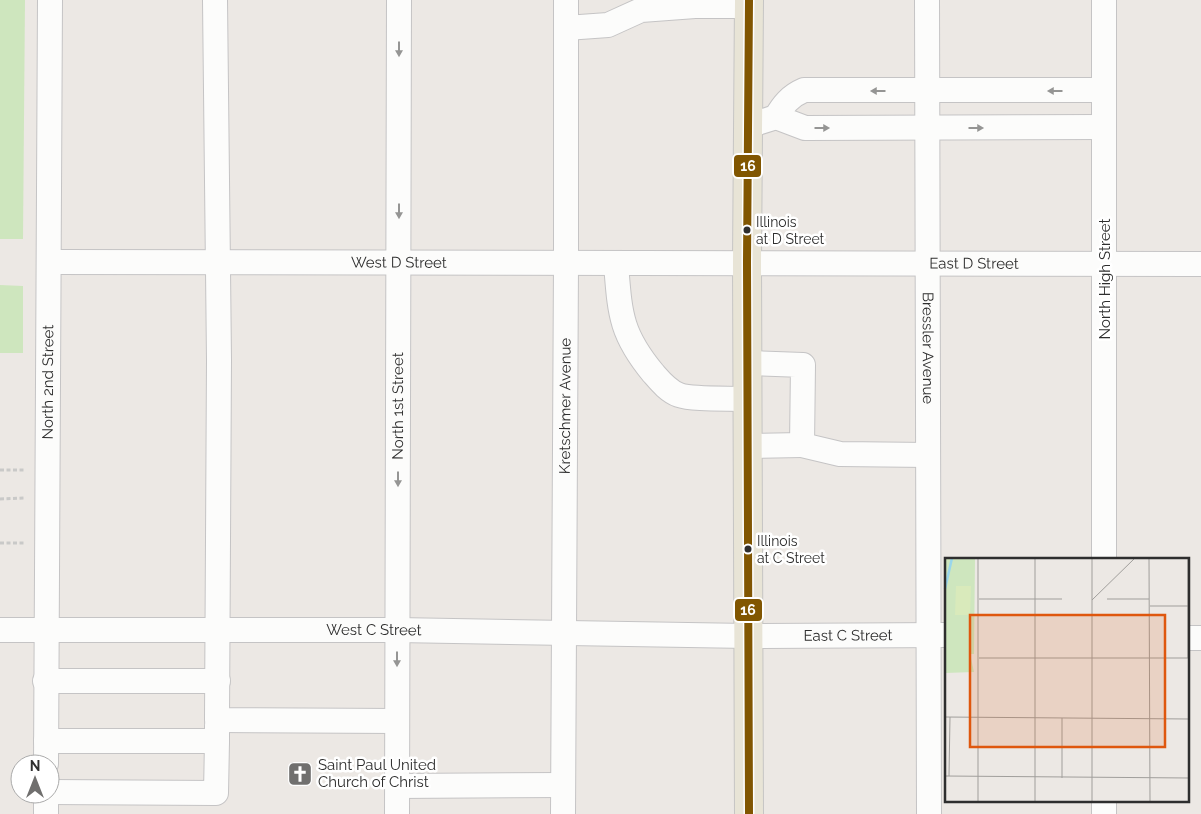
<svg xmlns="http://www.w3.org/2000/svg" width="1201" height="814" font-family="Raleway,sans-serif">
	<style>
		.green { fill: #cee6be }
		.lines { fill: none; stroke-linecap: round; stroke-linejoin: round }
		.minor-casing { stroke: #c5c4c5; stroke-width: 26 }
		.major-casing { stroke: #c6c5c4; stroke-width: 30 }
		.path { stroke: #c9c9c8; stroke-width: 3; stroke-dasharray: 4 2.5; stroke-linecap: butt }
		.minor { stroke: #fcfcfb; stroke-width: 24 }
		.major { stroke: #e8e4d6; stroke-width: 28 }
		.bus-1-casing { stroke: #fff; stroke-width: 11 }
		.bus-1 { stroke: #815601; stroke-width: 8 }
		.oneway { fill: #959594 }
		.bus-dot { fill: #2e2e2e; stroke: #fff; stroke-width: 2 }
		.labels { text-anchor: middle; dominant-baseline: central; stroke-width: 5; stroke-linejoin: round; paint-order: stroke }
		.bus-label { font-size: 14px; fill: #2e2e2e; stroke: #fff; text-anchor: start }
		.street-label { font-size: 15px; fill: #2e2e2e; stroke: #fff }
		.poi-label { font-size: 15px; fill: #2e2e2e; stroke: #fff; text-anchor: start }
		.inset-river { fill: none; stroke: #99d6ec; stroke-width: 2.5 }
		.inset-road { fill: none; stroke: #a09e9b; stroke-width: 1 }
		.view { fill: #df570e; fill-opacity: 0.15; stroke: #df570e; stroke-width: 2.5 }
		.inset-edge { fill: none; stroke: #2e2e2e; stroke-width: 2.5 }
		.line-badge { stroke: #fff; stroke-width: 2 }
		.badge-label { font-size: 14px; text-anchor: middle; font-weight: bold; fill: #fff }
	</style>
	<rect width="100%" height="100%" fill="#ece8e4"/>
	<g class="green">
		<polygon points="0,0 25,0 23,239 0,239"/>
		<polygon points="0,247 0,285 23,286 23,353 0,353"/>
	</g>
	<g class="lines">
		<defs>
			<g id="minor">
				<polyline points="215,0 219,360 217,720 397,721"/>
				<path id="s1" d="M927,0L929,814"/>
				<polyline points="1104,0 1104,559"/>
				<polyline points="566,28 608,25 641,10 695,6 749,6"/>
				<polyline points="776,117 805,128 1104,127"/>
				<path d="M748,126L776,117C783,105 790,96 804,90H1104"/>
				<path id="s2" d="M50,262L1201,264"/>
				<path d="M616,264C620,313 620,333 653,373C660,381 668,391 679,395C693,400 731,398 747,399"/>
				<polyline points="748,363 803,365 802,445 748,446"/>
				<polyline points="802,445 840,454 928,455"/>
				<path id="s3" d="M0,630H397L748,636L946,635"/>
				<polyline points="1187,638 1201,638"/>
				<polyline points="45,681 218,681"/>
				<polyline points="46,741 217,741 217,726"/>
				<path id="s4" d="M46,764L50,0"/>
				<polyline points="397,786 563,785"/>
				<polyline points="50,792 216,793 217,741"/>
				<polyline points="46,794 46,814"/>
				<polyline points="1104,800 1104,814"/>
				<path id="s5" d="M397,814L399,0"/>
				<path id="s6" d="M563,814L566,264V0"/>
			</g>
			<polyline id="major" points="749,814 747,262 749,0"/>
		</defs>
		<use href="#minor" class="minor-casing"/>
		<use href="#major" class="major-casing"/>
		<g class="path">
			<polyline points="0,470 26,470"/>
			<polyline points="0,499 26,498"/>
			<polyline points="0,543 25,543"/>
		</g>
		<use href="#minor" class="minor"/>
		<use href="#major" class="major"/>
		<defs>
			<polyline id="bus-1" points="749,0 747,262 749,814"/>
		</defs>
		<use href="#bus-1" class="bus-1-casing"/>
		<use href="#bus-1" class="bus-1"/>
	</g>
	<defs><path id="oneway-solid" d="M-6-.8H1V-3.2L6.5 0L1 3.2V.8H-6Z" transform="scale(1.25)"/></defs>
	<g class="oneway">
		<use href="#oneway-solid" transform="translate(399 49) rotate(90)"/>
		<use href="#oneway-solid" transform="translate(878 91) rotate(-180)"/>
		<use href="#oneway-solid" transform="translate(1055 91) rotate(180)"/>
		<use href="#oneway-solid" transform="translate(822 128)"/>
		<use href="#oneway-solid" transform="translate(976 128)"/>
		<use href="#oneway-solid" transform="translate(399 211) rotate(90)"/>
		<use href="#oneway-solid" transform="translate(398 479) rotate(90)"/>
		<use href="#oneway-solid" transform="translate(397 659) rotate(90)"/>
	</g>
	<defs>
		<symbol id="church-square" viewBox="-11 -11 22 22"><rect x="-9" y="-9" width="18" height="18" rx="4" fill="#706f6e" stroke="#fff"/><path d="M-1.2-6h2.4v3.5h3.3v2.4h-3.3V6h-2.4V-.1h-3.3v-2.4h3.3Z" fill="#fff"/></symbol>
	</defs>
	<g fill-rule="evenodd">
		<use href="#church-square" x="286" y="760" width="28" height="28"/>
	</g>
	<g class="bus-dot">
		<circle cx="747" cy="230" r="4.5"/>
		<circle cx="748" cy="549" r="4.5"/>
	</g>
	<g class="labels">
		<g class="bus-label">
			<text x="756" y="222">Illinois<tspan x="756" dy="17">at D Street</tspan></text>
			<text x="757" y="541">Illinois<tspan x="757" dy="17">at C Street</tspan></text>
		</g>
		<g class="street-label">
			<text stroke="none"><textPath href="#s2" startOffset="349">West D Street</textPath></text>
			<text stroke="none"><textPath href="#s2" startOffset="924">East D Street</textPath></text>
			<text transform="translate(1105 279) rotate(-90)">North High Street</text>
			<text stroke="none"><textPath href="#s1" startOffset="348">Bressler Avenue</textPath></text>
			<text stroke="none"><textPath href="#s4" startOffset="382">North 2nd Street</textPath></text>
			<text stroke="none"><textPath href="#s5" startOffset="408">North 1st Street</textPath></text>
			<text stroke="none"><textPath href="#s6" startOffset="408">Kretschmer Avenue</textPath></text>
			<text stroke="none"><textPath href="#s3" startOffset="374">West C Street</textPath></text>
			<text stroke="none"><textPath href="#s3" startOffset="848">East C Street</textPath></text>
		</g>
		<g class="poi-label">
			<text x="318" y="765">Saint Paul United<tspan x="318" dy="17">Church of Christ</tspan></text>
		</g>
	</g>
	<g transform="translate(945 558)">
		<rect width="244" height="244" fill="#ece8e4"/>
		<path d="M0,0H30L29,96H25L29,114L0,115Z" fill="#cee6be"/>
		<path d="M11,28H26L25,57H10Z" fill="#d9eabb"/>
		<path class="inset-river" d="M0,31L7,0"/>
		<path class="inset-road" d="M204,0L205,243M243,0V100M34,41H117M162,41H204M147,42L190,0M205,48H244M34,100H244M0,159L244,161M0,218L244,220M4,218L5,159M117,220V160M33,243V0M90,243V0M147,243V0"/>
		<path class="view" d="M25,57H220V189H25Z"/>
		<rect width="244" height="244" class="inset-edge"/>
	</g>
	<g class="line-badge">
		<rect x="733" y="154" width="29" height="24" rx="5" fill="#815601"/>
		<rect x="734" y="598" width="29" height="24" rx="5" fill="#815601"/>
	</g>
	<g class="badge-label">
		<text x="748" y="171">16</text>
		<text x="748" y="615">16</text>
	</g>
	<g transform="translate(35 779)"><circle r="24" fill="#ffffff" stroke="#ababab"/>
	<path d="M0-4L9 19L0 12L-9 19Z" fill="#706f6e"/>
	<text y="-8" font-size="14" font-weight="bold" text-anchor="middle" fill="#2e2e2e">N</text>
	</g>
</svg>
